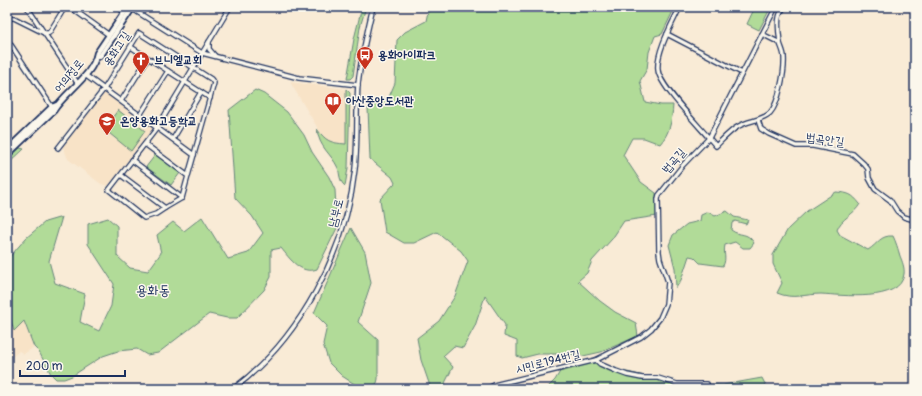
<svg xmlns="http://www.w3.org/2000/svg" width="922" height="396" font-family="Pangolin,'Poor Story',sans-serif">
	<style>
		.built { fill: #f8e3c7 }
		.green { fill: #b1db98; stroke: #66857b }
		.lines { fill: none; stroke-linecap: round; stroke-linejoin: round }
		.minor-casing { stroke: #1b2f5e; stroke-width: 6 }
		.major-casing { stroke: #1b2f5e; stroke-width: 8 }
		.minor { stroke: #fbf7ec; stroke-width: 3.5 }
		.major { stroke: #fbf7ec; stroke-width: 4.5 }
		.labels { text-anchor: middle; dominant-baseline: central; stroke-width: 3; stroke-linejoin: round; paint-order: stroke }
		.street-label { font-size: 12px; fill: #1b2f5e; stroke: #fbf7ec }
		.poi-label { font-size: 12px; font-weight: bold; fill: #1b2f5e; stroke: #fbf7ec; text-anchor: start }
		.quarter-label { font-size: 14px; fill: #1b2f5e; stroke: #fbf7ec }
	</style>
	<rect width="100%" height="100%" fill="#f9ebd6"/>
	<filter id="ink" filterUnits="userSpaceOnUse"><feTurbulence type="fractalNoise" baseFrequency=".025" numOctaves="2"/><feDisplacementMap in="SourceGraphic" scale="8" xChannelSelector="R" yChannelSelector="G"/><feConvolveMatrix kernelMatrix="1 2 1 2 8 2 1 2 1" color-interpolation-filters="sRGB"/></filter>
	<g filter="url(#ink)">
		<g class="built">
			<polygon points="290,82 346,89 346,144 328,142 323,137"/>
			<polygon points="104,91 153,125 153,128 108,186 101,184 68,159 62,145"/>
			<polygon points="7,307 14,331 24,321 34,347 24,354 19,351 7,362"/>
		</g>
		<g class="green">
			<polygon points="362,7 366,7 360,27 353,76 350,79 347,79 354,39"/>
			<path d="M429,7H675L662,34L655,36L649,52L647,69L640,81L645,102L661,105H673C672,120 670,133 660,144L644,138H632L623,155L641,182L656,193L657,216L624,221L612,239L592,261L587,273L578,281L600,301L615,312L636,323L638,336L601,352L583,356L570,354H538L522,358L517,356V341L504,336L505,325L485,296L475,326L463,348L454,346L443,356L453,367L445,383L448,389H431L421,360L417,338L439,321L455,296L468,261L461,251L437,232L414,243H404L385,232L380,199L395,183L392,177L370,159L368,108L389,97L395,83L397,40L405,32L426,21Z"/>
			<polygon points="755,7 771,7 759,30 747,24"/>
			<path d="M346,89L350,93L348,168L345,186C339,181 340,174 338,168C331,153 319,148 317,129C326,141 330,143 346,144Z"/>
			<path d="M255,90L264,94L287,112L304,135L312,152L329,177L335,190L337,228L317,269C301,275 290,259 281,248L271,250V277L264,290L237,318H227L209,314L158,353L147,355L137,349L118,351L103,356L72,376L64,379H56L51,374L39,352L34,347L24,321L14,331L7,307V260L26,238L45,222L62,217L49,261L55,283L85,294L80,322L99,331L111,306L114,284L88,244V224L108,218L117,226V256L130,268L148,271L161,253L157,235L173,222L184,231L202,217L228,259L248,253L263,233L252,216L235,198L229,110Z"/>
			<polygon points="118,110 145,131 131,151 104,129"/>
			<polygon points="20,148 24,149 7,165 7,160"/>
			<polygon points="156,154 180,173 171,185 146,167"/>
			<path d="M836,192C849,193 852,194 860,204C854,215 841,218 837,230L840,235L868,250C878,244 880,235 893,236C896,242 898,249 900,256C902,261 905,268 904,274C901,303 841,295 821,294C804,294 794,300 777,293L782,283L773,264V255L788,229L807,211Z"/>
			<path d="M727,211L734,217L748,220L746,224L735,221L732,223L731,230C740,237 747,231 754,243L750,248H743L735,242L725,245C723,254 727,258 723,266L700,263L694,257L689,256L681,280L676,288L675,268L669,245L673,235L687,224L700,221L701,215L708,212L715,216Z"/>
			<polygon points="351,228 365,252 371,283 358,322 378,340 378,379 377,383 371,389 356,385 342,376 329,363 323,344 327,326 314,313"/>
			<polygon points="594,360 609,368 681,384 723,385 762,378 767,388 546,389 555,380 561,370"/>
		</g>
		<g class="lines">
			<defs>
				<g id="minor">
					<polyline points="27,7 78,84"/>
					<polyline points="70,7 109,35"/>
					<path d="M680,7C672,24 656,52 658,70C659,85 698,125 709,138L776,7"/>
					<polyline points="842,7 857,7"/>
					<polyline points="131,8 202,53 299,78 358,85"/>
					<polyline points="7,18 14,18 44,33 49,33 65,7"/>
					<polyline points="667,34 742,73"/>
					<polyline points="7,39 52,107"/>
					<polyline points="209,42 209,49 215,56"/>
					<path d="M780,43C779,31 775,15 785,7"/>
					<polyline points="131,47 210,98"/>
					<polyline points="85,75 194,155"/>
					<polyline points="121,101 148,58"/>
					<polyline points="140,115 168,71"/>
					<polyline points="758,120 761,129 769,134 796,146 813,146 853,154 864,164 868,169 869,178 875,189 890,200 897,211 904,217 915,220"/>
					<polyline points="173,139 201,92"/>
					<polyline points="145,144 188,176 182,198 165,208"/>
					<polyline points="58,148 104,89 139,33 211,79 214,83 188,176"/>
					<polyline points="132,160 182,198"/>
					<polyline points="121,175 165,208 156,214 144,218 109,190 157,128 230,7"/>
					<polyline points="596,360 600,364 616,371 627,375 642,378 658,378 677,384 707,384"/>
					<path d="M233,389C300,339 346,252 355,169C358,141 356,113 358,84C361,58 367,32 373,7"/>
					<path d="M487,389L494,385L596,360L641,337L651,329L660,318L666,304L668,282L660,259L659,252L658,199L659,195L683,165L709,138L716,146C723,139 731,130 739,126C749,120 761,121 770,113C779,103 785,71 784,57C784,52 781,47 780,43L762,34"/>
				</g>
				<g id="major">
					<polyline points="96,58 101,55 133,7"/>
					<polyline points="7,150 52,107 57,105"/>
					<path d="M7,153L10,152L54,110C65,92 93,76 97,53L128,7"/>
				</g>
			</defs>
			<use href="#minor" class="minor-casing"/>
			<use href="#major" class="major-casing"/>
			<use href="#minor" class="minor"/>
			<use href="#major" class="major"/>
		</g>
	</g>
	<defs>
		<symbol id="bus-pin" viewBox="-11 -11 22 30"><path d="M0 17L-7.5 6A9.5 9.5 0 1 1 7.5 6Z" fill="#c8321e" stroke="#fbf7ec"/><path d="M-5-6H5V4H4V6H2V4H-2V6H-4V4H-5ZM-3.5-4V0h7V-4ZM-3.5 1.2v1.5H-2V1.2ZM2 1.2v1.5H3.5V1.2Z" fill="#fff"/></symbol>
		<symbol id="church-pin" viewBox="-11 -11 22 30"><path d="M0 17L-7.5 6A9.5 9.5 0 1 1 7.5 6Z" fill="#c8321e" stroke="#fbf7ec"/><path d="M-1.2-6h2.4v3.5h3.3v2.4h-3.3V6h-2.4V-.1h-3.3v-2.4h3.3Z" fill="#fff"/></symbol>
		<symbol id="library-pin" viewBox="-11 -11 22 30"><path d="M0 17L-7.5 6A9.5 9.5 0 1 1 7.5 6Z" fill="#c8321e" stroke="#fbf7ec"/><path d="M-6-4Q-3-5.5-.7-3.5V5Q-3 3-6 4ZM6-4Q3-5.5 .7-3.5V5Q3 3 6 4Z" fill="#fff"/></symbol>
		<symbol id="school-pin" viewBox="-11 -11 22 30"><path d="M0 17L-7.5 6A9.5 9.5 0 1 1 7.5 6Z" fill="#c8321e" stroke="#fbf7ec"/><path d="M0-5L7-2L0 1L-7-2ZM-4 1L0 2.5L4 1V4Q0 6-4 4Z" fill="#fff"/></symbol>
	</defs>
	<g fill-rule="evenodd">
		<use href="#bus-pin" x="355" y="45" width="20" height="27"/>
		<use href="#church-pin" x="131" y="50" width="20" height="27"/>
		<use href="#library-pin" x="323" y="91" width="20" height="27"/>
		<use href="#school-pin" x="97" y="111" width="20" height="27"/>
	</g>
	<g class="labels">
		<g class="street-label">
			<text transform="translate(117 49) rotate(-57)">용화고길</text>
			<text transform="translate(69 76) rotate(-50)">어의정로</text>
			<text transform="translate(825 140) rotate(7)">법곡안길</text>
			<text transform="translate(674 161) rotate(-49)">법곡길</text>
			<text transform="translate(336 213) rotate(-75)">남부로</text>
			<text transform="translate(548 362) rotate(-14)">시민로194번길</text>
		</g>
		<g class="poi-label">
			<text x="378" y="55">용화아이파크</text>
			<text x="154" y="60">브니엘교회</text>
			<text x="346" y="101">아산중앙도서관</text>
			<text x="120" y="121">온양용화고등학교</text>
		</g>
		<g class="quarter-label">
			<text x="153" y="290">용화동</text>
		</g>
	</g>
	<rect width="922" height="396" fill="none" stroke="#fbf7ec" stroke-width="24"/>
	<rect x="12" y="12" width="898" height="372" fill="none" stroke="#1b2f5e" stroke-width="1.5" filter="url(#ink)"/>
	<path d="M20 370v6h105v-6" fill="none" stroke="#1b2f5e" stroke-width="2"/>
	<text x="26" y="370" font-size="12" fill="#1b2f5e" stroke="#fbf7ec" stroke-width="3" paint-order="stroke">200 m</text>
</svg>
